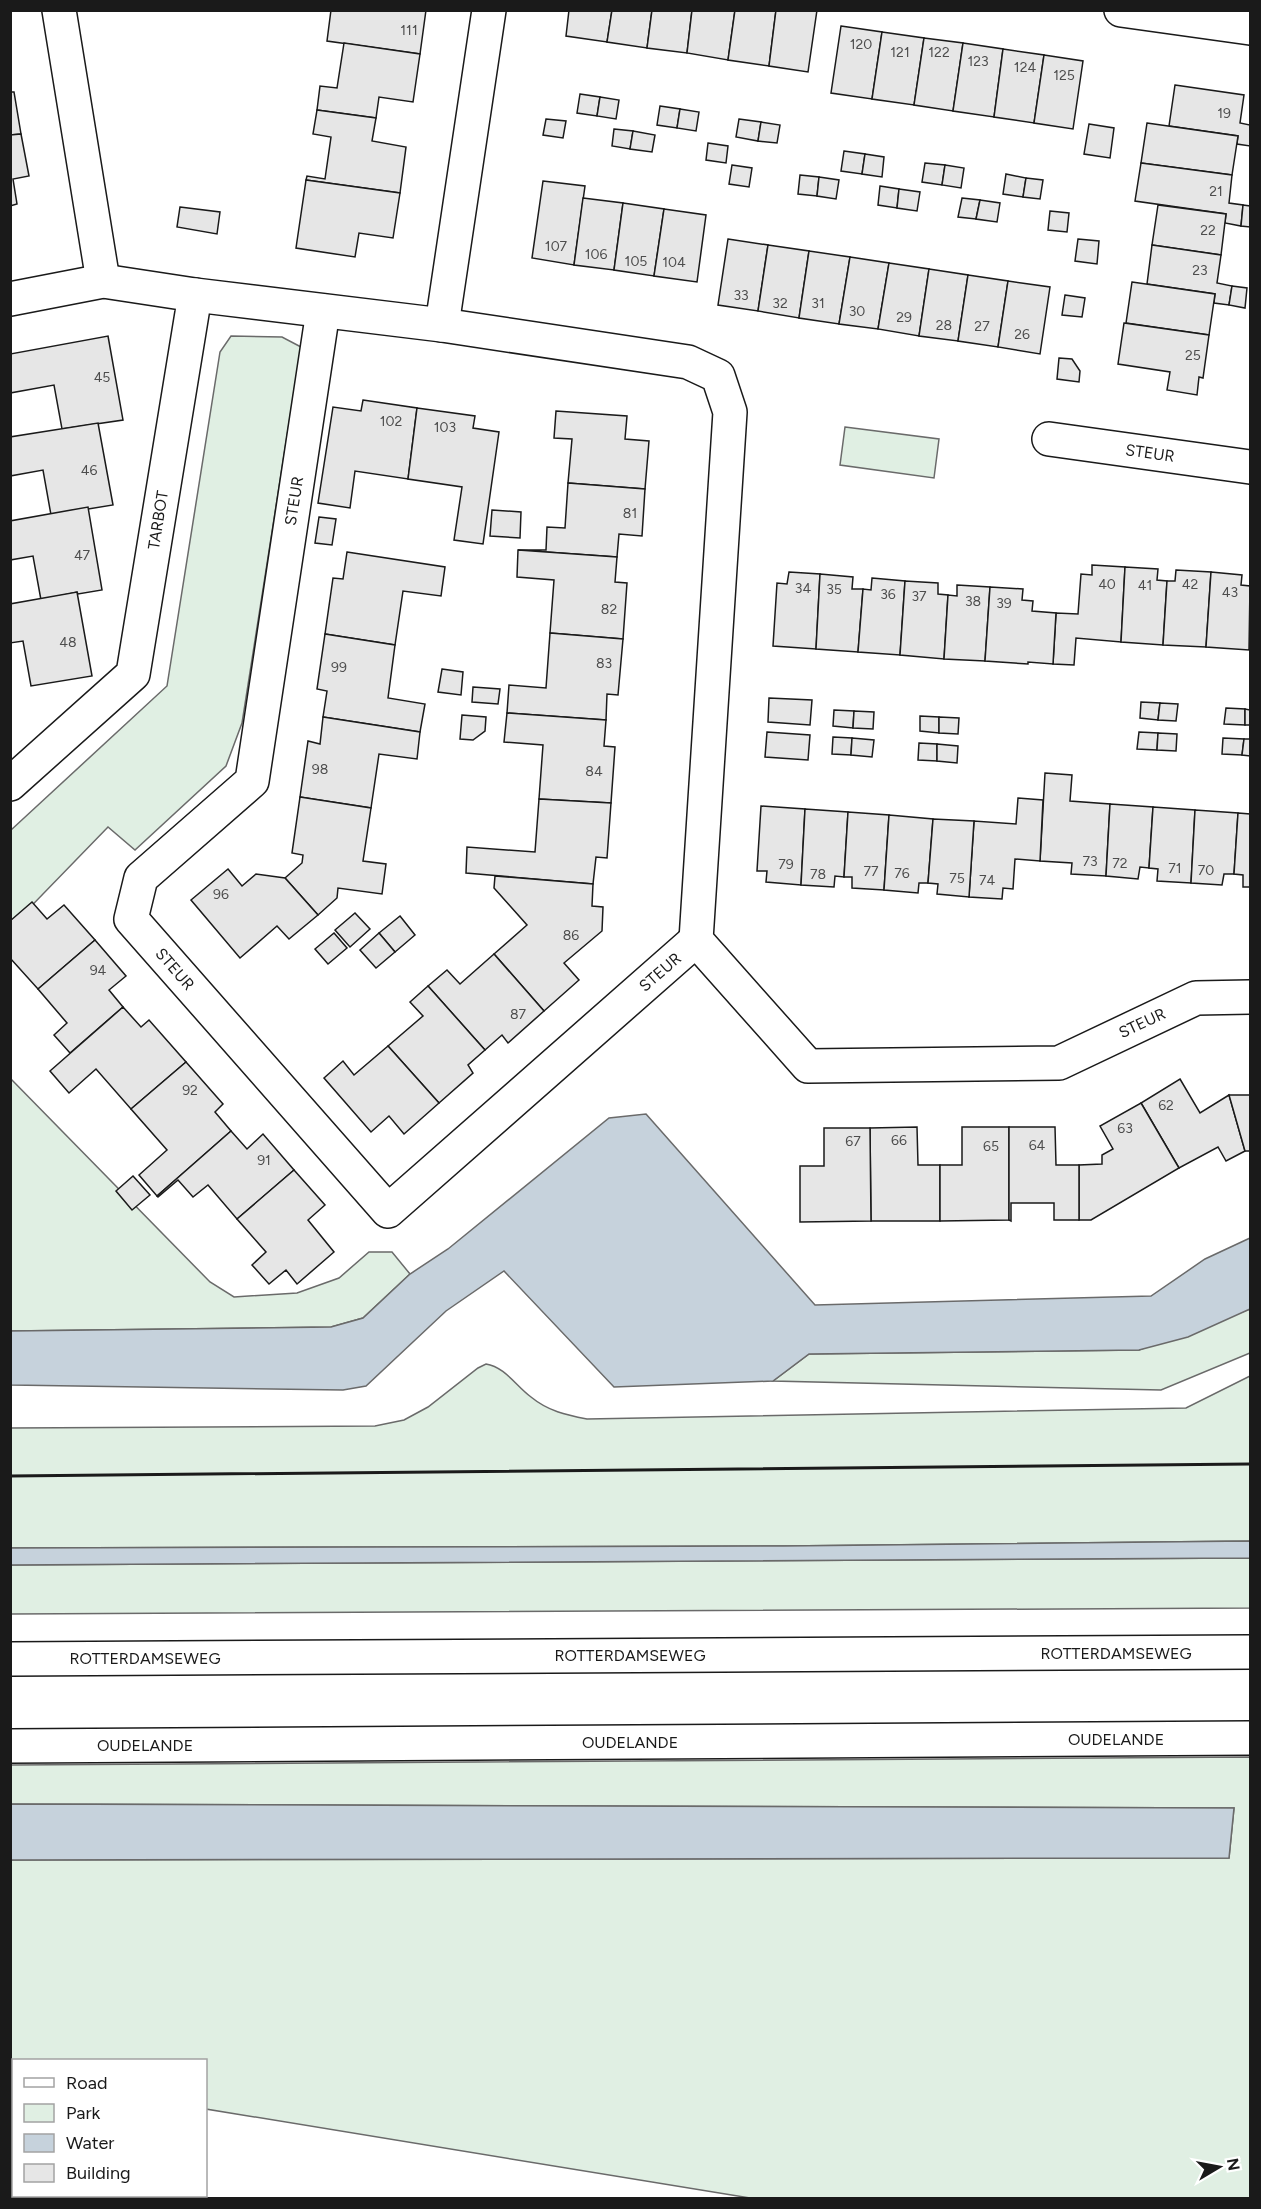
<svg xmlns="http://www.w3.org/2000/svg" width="1261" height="2209" font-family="Figtree,sans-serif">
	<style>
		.green { fill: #e0efe3; stroke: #6a6a6a; stroke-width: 1.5 }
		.water { fill: #c6d2dc; stroke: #6a6a6a; stroke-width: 1.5 }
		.building { fill: #e6e6e6; stroke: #1a1a1a; stroke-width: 1.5 }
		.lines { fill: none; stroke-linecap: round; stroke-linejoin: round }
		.minor-casing { stroke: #1a1a1a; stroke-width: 36 }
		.secondary-casing { stroke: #1a1a1a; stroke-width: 36 }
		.minor { stroke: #fff; stroke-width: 33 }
		.secondary { stroke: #fff; stroke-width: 33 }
		.wall { stroke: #1a1a1a; stroke-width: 3 }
		.labels { text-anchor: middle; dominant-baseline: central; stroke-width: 4.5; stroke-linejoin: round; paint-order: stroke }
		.number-label { font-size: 14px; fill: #4d4d4d }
		.street-label { font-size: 16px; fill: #1a1a1a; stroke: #fff }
	</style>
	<rect width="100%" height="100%" fill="#fff"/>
	<g class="green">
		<polygon points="231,336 282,337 301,347 242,723 226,766 135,850 108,827 11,927 11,830 167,686 220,352"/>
		<polygon points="845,427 939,439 934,478 840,465"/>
		<polygon points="10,1078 210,1282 234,1297 297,1293 339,1278 369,1252 392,1252 410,1274 363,1318 331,1327 11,1331"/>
		<polygon points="1250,1309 1250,1353 1161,1390 773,1381 809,1354 1139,1350"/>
		<path d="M486,1364C505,1367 516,1386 531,1397C548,1411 566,1415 587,1419L1186,1408L1250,1376V1541L784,1546L11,1548L10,1428L375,1426L404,1420L428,1407L478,1368Z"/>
		<polygon points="1250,1558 1250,1608 11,1614 10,1565"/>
		<polygon points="1250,1757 1250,2198 750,2198 206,2109 206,2060 14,2060 13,2078 10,2077 11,1860 1229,1858 1234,1808 11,1804 10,1765"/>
	</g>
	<g class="water">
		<polygon points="646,1114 815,1305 1151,1296 1205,1259 1250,1238 1250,1309 1188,1337 1139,1350 809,1354 773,1381 614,1387 504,1271 446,1311 366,1386 343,1390 11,1385 11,1331 331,1327 363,1318 410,1274 448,1249 609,1118"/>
		<polygon points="1250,1541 1250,1558 10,1565 11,1548 784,1546"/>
		<polygon points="11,1804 1234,1808 1229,1858 11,1860"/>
	</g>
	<g class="building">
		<polygon points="331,10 426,10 420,54 327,41"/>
		<polygon points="569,10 612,10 607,42 566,36"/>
		<polygon points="612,10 652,10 647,48 607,42"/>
		<polygon points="652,10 692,10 687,53 647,48"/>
		<polygon points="692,10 735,10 728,60 687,53"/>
		<polygon points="735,10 776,10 769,66 728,60"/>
		<polygon points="776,10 817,10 808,72 769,66"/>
		<polygon points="841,26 882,32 872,99 831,93"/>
		<polygon points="882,32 924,38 914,105 872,99"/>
		<polygon points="924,38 963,43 953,111 914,105"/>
		<polygon points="344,43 420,54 413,102 379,97 376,118 317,110 320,86 337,88"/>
		<polygon points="963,43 1003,49 994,117 953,111"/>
		<polygon points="1003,49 1044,55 1034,123 994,117"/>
		<polygon points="1044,55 1083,61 1073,129 1034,123"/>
		<polygon points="1175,85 1244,95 1240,123 1250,125 1250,146 1237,144 1238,136 1169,126"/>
		<polygon points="10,92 14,92 21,134 10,135"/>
		<polygon points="580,94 600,97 597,116 577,113"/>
		<polygon points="600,97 619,100 616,119 597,116"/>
		<polygon points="660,106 680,109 677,128 657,125"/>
		<polygon points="680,109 699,112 696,131 677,128"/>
		<polygon points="317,110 376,118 372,141 406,147 400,193 306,180 307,176 325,179 331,137 313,134"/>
		<polygon points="546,119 566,121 563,138 543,135"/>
		<polygon points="739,119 761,122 758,141 736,137"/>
		<polygon points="761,122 780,125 777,143 758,141"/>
		<polygon points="1147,123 1238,136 1232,175 1141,163"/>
		<polygon points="1089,124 1114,128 1110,158 1084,154"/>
		<polygon points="614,129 633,131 630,149 612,146"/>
		<polygon points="633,131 655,135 652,152 630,149"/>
		<polygon points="21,134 29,176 13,179 17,204 10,206 10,135"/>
		<polygon points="708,143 728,146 726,163 706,160"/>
		<polygon points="844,151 865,154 862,174 841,171"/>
		<polygon points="865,154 884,157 882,177 862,174"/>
		<polygon points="925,163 945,165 942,185 922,182"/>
		<polygon points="1141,163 1232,175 1229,203 1243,205 1241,226 1225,223 1226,214 1135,201"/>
		<polygon points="732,165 752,168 749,187 729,184"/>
		<polygon points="945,165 964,168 961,188 942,185"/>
		<polygon points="1006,174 1026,178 1023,197 1003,194"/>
		<polygon points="800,175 819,177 817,196 798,194"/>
		<polygon points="819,177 839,180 836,199 817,196"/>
		<polygon points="1026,178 1043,180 1040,199 1023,197"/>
		<polygon points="306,180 400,193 393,238 359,233 355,257 296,248"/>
		<polygon points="543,181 585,186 574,265 532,258"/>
		<polygon points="880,186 899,189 897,208 878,205"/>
		<polygon points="899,189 920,192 917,211 897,208"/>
		<polygon points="583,198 623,203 614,270 574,265"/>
		<polygon points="962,198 980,200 976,219 958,217"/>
		<polygon points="980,200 1000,203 997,222 976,219"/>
		<polygon points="623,203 664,209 654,276 614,270"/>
		<polygon points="1158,205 1226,214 1221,255 1152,245"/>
		<polygon points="1243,205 1250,206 1250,227 1241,226"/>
		<polygon points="180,207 220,212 217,234 177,227"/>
		<polygon points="664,209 706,215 697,282 654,276"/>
		<polygon points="1050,211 1069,213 1067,232 1048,230"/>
		<polygon points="728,239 768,245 758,311 718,305"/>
		<polygon points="1078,239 1099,241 1097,264 1075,261"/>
		<polygon points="768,245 809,251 799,318 758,311"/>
		<polygon points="1152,245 1221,255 1217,283 1232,286 1229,305 1214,303 1215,294 1147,284"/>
		<polygon points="809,251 850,257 839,324 799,318"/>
		<polygon points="850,257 889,263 878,329 839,324"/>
		<polygon points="889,263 929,269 919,336 878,329"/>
		<polygon points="929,269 968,275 958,341 919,336"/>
		<polygon points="968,275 1008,281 998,347 958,341"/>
		<polygon points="1008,281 1050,287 1040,354 998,347"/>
		<polygon points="1132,282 1215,294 1209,335 1126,323"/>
		<polygon points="1232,286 1247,288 1245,308 1229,305"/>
		<polygon points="1065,295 1085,298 1082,317 1062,315"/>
		<polygon points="1124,323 1209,335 1203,378 1199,377 1197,395 1167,390 1170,372 1118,364"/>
		<polygon points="108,336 123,420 62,429 54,385 10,393 10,354"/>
		<polygon points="1059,358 1072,359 1080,371 1079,382 1057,379"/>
		<polygon points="363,400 417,408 408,479 355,471 350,508 318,503 333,407 361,411"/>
		<polygon points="417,408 475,416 473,428 499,432 483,544 454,540 462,487 408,479"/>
		<polygon points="556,411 627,416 625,439 649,441 645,489 568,483 572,439 554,438"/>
		<polygon points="98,423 113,505 51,515 43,470 10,476 10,437"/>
		<polygon points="568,483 645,489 642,536 619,534 617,557 518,550 546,550 547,527 565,528"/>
		<polygon points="88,507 102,590 78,594 77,592 41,600 33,556 10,560 10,521"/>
		<polygon points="492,510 521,512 520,538 490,536"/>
		<polygon points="319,517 336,519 332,545 315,543"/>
		<polygon points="518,550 617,557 615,582 627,583 623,639 550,633 554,580 517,577"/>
		<polygon points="347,552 445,567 441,596 403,591 395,645 325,634 333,578 343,579"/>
		<polygon points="1092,565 1125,567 1121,642 1076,638 1074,665 1053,664 1056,613 1078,614 1081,574 1092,575"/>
		<polygon points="1125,567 1158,569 1157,580 1167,581 1163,645 1121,642"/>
		<polygon points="1176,570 1211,572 1206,647 1163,645 1167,581 1175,581"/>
		<polygon points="789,572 820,574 816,649 773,646 777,583 787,584"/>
		<polygon points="1211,572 1242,575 1241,585 1250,586 1249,650 1206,647"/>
		<polygon points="820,574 853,577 852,589 863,589 858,652 816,649"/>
		<polygon points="872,578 905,581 900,655 858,652 863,589 871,590"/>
		<polygon points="905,581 938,583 938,594 948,595 944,659 900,655"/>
		<polygon points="957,585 990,587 985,661 944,659 948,595 957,596"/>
		<polygon points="990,587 1023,589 1022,600 1033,601 1032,611 1056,613 1053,664 1028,662 1028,664 985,661"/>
		<polygon points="77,592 92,676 31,686 23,641 10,643 10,604"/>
		<polygon points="550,633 623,639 618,695 607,694 606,720 507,713 509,685 546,688"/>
		<polygon points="325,634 395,645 388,698 425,704 420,732 323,717 327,691 317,689"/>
		<polygon points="442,669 463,672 461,695 438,692"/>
		<polygon points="473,687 500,689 498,704 472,702"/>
		<polygon points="769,698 812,700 810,725 768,722"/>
		<polygon points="1141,702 1160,703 1158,720 1140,718"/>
		<polygon points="1160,703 1178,704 1176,721 1158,720"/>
		<polygon points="1226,708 1245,709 1245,725 1224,724"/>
		<polygon points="1245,709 1250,710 1250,725 1245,725"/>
		<polygon points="834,710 854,711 853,728 833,726"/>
		<polygon points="854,711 874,712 873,729 853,728"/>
		<polygon points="507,713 606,720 604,746 615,747 611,803 539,799 543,745 504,742"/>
		<polygon points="462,715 486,717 485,731 473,740 460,739"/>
		<polygon points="920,716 939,717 939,733 920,731"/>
		<polygon points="323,717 420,732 417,759 379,754 371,808 300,797 308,741 320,744"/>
		<polygon points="939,717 959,718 958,734 939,733"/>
		<polygon points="767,732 810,735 808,760 765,757"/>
		<polygon points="1139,732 1158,733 1157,750 1137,749"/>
		<polygon points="1158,733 1177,734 1176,751 1157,750"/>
		<polygon points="833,737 852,738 851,755 832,754"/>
		<polygon points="852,738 874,740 872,757 851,755"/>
		<polygon points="1223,738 1244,739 1242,755 1222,754"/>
		<polygon points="1244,739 1250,739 1250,756 1242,755"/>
		<polygon points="919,743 937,744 937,761 918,760"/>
		<polygon points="937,744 958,746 957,763 937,761"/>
		<polygon points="1045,773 1072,775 1070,801 1110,804 1106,876 1071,874 1072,863 1040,861"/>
		<polygon points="300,797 371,808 363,861 386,864 382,894 338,888 337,898 318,915 285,878 302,863 303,855 292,853"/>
		<polygon points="1018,798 1043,800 1040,861 1015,859 1013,889 1003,888 1002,899 969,897 974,821 1016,824"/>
		<polygon points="539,799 611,803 607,858 596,857 593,884 466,873 467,847 535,852"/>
		<polygon points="1110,804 1153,807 1149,868 1140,867 1138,879 1106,876"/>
		<polygon points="761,806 805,809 801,885 766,882 767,871 757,871"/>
		<polygon points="1153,807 1195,810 1191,883 1157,881 1158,869 1149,868"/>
		<polygon points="805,809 848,812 844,877 835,876 834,887 801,885"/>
		<polygon points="1195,810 1238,813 1234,874 1224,874 1222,885 1191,883"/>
		<polygon points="848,812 889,815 884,890 852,888 852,877 844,877"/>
		<polygon points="1238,813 1250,814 1250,887 1243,887 1243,875 1234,874"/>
		<polygon points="889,815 933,819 928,883 919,883 918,893 884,890"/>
		<polygon points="933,819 974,821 969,897 937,894 938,884 928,883"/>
		<polygon points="228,869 242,886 256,874 285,878 318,915 289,939 277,926 240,958 191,900"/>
		<polygon points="495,876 593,884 592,906 603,907 602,931 564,963 579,980 544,1011 494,954 527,925 494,888"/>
		<polygon points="32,902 47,919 64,905 95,940 38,989 10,958 10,921"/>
		<polygon points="355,913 370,929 350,947 335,930"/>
		<polygon points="400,916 415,935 395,952 379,933"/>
		<polygon points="334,933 347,948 328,964 315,949"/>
		<polygon points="379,933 395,952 376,968 360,950"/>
		<polygon points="95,940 126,976 109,990 123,1007 70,1053 54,1035 67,1023 38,989"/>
		<polygon points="494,954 544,1011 508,1043 502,1035 485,1050 428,986 447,970 460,984"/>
		<polygon points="428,986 485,1050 468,1065 473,1073 439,1103 388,1046 423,1016 410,1002"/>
		<polygon points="123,1007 141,1027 149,1020 186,1062 131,1109 96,1069 69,1093 50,1071"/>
		<polygon points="388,1046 439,1103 404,1134 389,1116 371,1132 324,1078 343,1061 354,1075"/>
		<polygon points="186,1062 223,1104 215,1112 231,1131 157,1196 139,1175 167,1150 131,1109"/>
		<polygon points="1180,1079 1200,1113 1229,1095 1245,1151 1226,1161 1218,1147 1179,1168 1141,1103"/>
		<polygon points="1229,1095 1250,1095 1250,1151 1245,1151"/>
		<polygon points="1141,1103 1179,1168 1091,1220 1079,1220 1079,1165 1102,1164 1102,1155 1113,1149 1100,1126"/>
		<polygon points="917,1127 918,1165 940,1165 940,1221 871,1221 870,1128"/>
		<polygon points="962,1127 1009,1127 1009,1220 940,1221 940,1165 962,1165"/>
		<polygon points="1009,1127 1055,1127 1056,1165 1079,1165 1079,1220 1054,1220 1054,1203 1011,1203 1011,1221 1009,1220"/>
		<polygon points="824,1128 870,1128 871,1221 800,1222 800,1166 824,1166"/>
		<polygon points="231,1131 247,1149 263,1134 294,1170 237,1219 208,1185 193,1197 178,1180 158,1197 157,1196"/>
		<polygon points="294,1170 325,1205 308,1220 334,1252 297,1284 286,1270 269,1284 252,1265 266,1252 237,1219"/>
		<polygon points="133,1176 150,1195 132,1210 116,1191"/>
	</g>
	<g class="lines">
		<defs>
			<g id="minor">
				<polyline points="59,10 103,281"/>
				<polyline points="1121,10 1250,28"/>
				<polyline points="195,295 442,325 688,362 718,376 730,412 696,940 808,1066 1059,1063 1196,998 1250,997"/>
				<polyline points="10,299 103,281 195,295 133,674 10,784"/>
				<polyline points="323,311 252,781 141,878 131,919 388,1211 696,940"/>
				<polyline points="442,325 489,10"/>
				<polyline points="1049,439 1250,467"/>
				<polyline points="10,1746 1250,1738"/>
			</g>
			<polyline id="secondary" points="10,1659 1250,1652"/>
		</defs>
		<use href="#minor" class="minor-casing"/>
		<use href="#secondary" class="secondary-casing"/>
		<use href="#minor" class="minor"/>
		<use href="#secondary" class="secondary"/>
		<polyline class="wall" points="10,1476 1250,1464"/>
	</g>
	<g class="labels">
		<g class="number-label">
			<text x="409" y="30">111</text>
			<text x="861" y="44">120</text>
			<text x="900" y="52">121</text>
			<text x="939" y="52">122</text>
			<text x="978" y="61">123</text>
			<text x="1025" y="67">124</text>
			<text x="1064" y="75">125</text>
			<text x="1224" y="113">19</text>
			<text x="1216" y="191">21</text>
			<text x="1208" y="230">22</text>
			<text x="556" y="246">107</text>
			<text x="596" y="254">106</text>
			<text x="636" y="261">105</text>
			<text x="674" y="262">104</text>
			<text x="1200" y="270">23</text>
			<text x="741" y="295">33</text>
			<text x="780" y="303">32</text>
			<text x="818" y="303">31</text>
			<text x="857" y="311">30</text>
			<text x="904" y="317">29</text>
			<text x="944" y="325">28</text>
			<text x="982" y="326">27</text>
			<text x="1022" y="334">26</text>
			<text x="1193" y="355">25</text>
			<text x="102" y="377">45</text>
			<text x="391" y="421">102</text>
			<text x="445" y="427">103</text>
			<text x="89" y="470">46</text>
			<text x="630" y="513">81</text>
			<text x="82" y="555">47</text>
			<text x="1107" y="584">40</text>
			<text x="1190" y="584">42</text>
			<text x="1145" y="585">41</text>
			<text x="803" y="588">34</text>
			<text x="834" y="589">35</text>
			<text x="1230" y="592">43</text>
			<text x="888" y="594">36</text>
			<text x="919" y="596">37</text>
			<text x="973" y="601">38</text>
			<text x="1004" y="603">39</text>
			<text x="609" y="609">82</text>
			<text x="68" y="642">48</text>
			<text x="604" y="663">83</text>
			<text x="339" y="667">99</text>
			<text x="320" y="769">98</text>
			<text x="594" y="771">84</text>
			<text x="1090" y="861">73</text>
			<text x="1120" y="863">72</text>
			<text x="786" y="864">79</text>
			<text x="1175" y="868">71</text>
			<text x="1206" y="870">70</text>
			<text x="871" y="871">77</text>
			<text x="902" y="873">76</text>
			<text x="818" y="874">78</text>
			<text x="957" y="878">75</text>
			<text x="987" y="880">74</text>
			<text x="221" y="894">96</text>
			<text x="571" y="935">86</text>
			<text x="98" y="970">94</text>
			<text x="518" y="1014">87</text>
			<text x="190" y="1090">92</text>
			<text x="1166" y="1105">62</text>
			<text x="1125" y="1128">63</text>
			<text x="899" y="1140">66</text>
			<text x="853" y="1141">67</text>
			<text x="1037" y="1145">64</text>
			<text x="991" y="1146">65</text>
			<text x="264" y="1160">91</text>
		</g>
		<g class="street-label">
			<text transform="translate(1150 453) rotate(8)">STEUR</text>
			<text transform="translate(294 501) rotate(-81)">STEUR</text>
			<text transform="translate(158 520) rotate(-81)">TARBOT</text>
			<text transform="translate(175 969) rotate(49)">STEUR</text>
			<text transform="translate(660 972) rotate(-41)">STEUR</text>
			<text transform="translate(1142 1023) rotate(-25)">STEUR</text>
			<text x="1116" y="1653">ROTTERDAMSEWEG</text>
			<text x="630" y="1655">ROTTERDAMSEWEG</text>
			<text x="145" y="1658">ROTTERDAMSEWEG</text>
			<text x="1116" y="1739">OUDELANDE</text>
			<text x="630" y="1742">OUDELANDE</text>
			<text x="145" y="1745">OUDELANDE</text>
		</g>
	</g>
	<rect width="1261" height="2209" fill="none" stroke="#1a1a1a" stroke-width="24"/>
	<rect x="12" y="2059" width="195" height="138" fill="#ffffff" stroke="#a3a3a3" stroke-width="1.5"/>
	<rect x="24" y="2078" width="30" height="9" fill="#ffffff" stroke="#a3a3a3" stroke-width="1.5"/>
	<text x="66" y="2089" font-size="18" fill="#1a1a1a">Road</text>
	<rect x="24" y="2104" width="30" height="18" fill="#e0efe3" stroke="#a3a3a3" stroke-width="1.5"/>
	<text x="66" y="2119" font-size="18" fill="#1a1a1a">Park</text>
	<rect x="24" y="2134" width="30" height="18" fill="#c6d2dc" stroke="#a3a3a3" stroke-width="1.5"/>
	<text x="66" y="2149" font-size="18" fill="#1a1a1a">Water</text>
	<rect x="24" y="2164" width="30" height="18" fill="#e6e6e6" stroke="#a3a3a3" stroke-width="1.5"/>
	<text x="66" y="2179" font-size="18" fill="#1a1a1a">Building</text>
	<g transform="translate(1219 2167) rotate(80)" stroke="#ffffff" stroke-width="4.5" paint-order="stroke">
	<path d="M0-4.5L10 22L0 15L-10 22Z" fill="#1a1a1a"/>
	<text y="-9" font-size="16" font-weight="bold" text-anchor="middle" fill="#1a1a1a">N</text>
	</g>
</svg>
